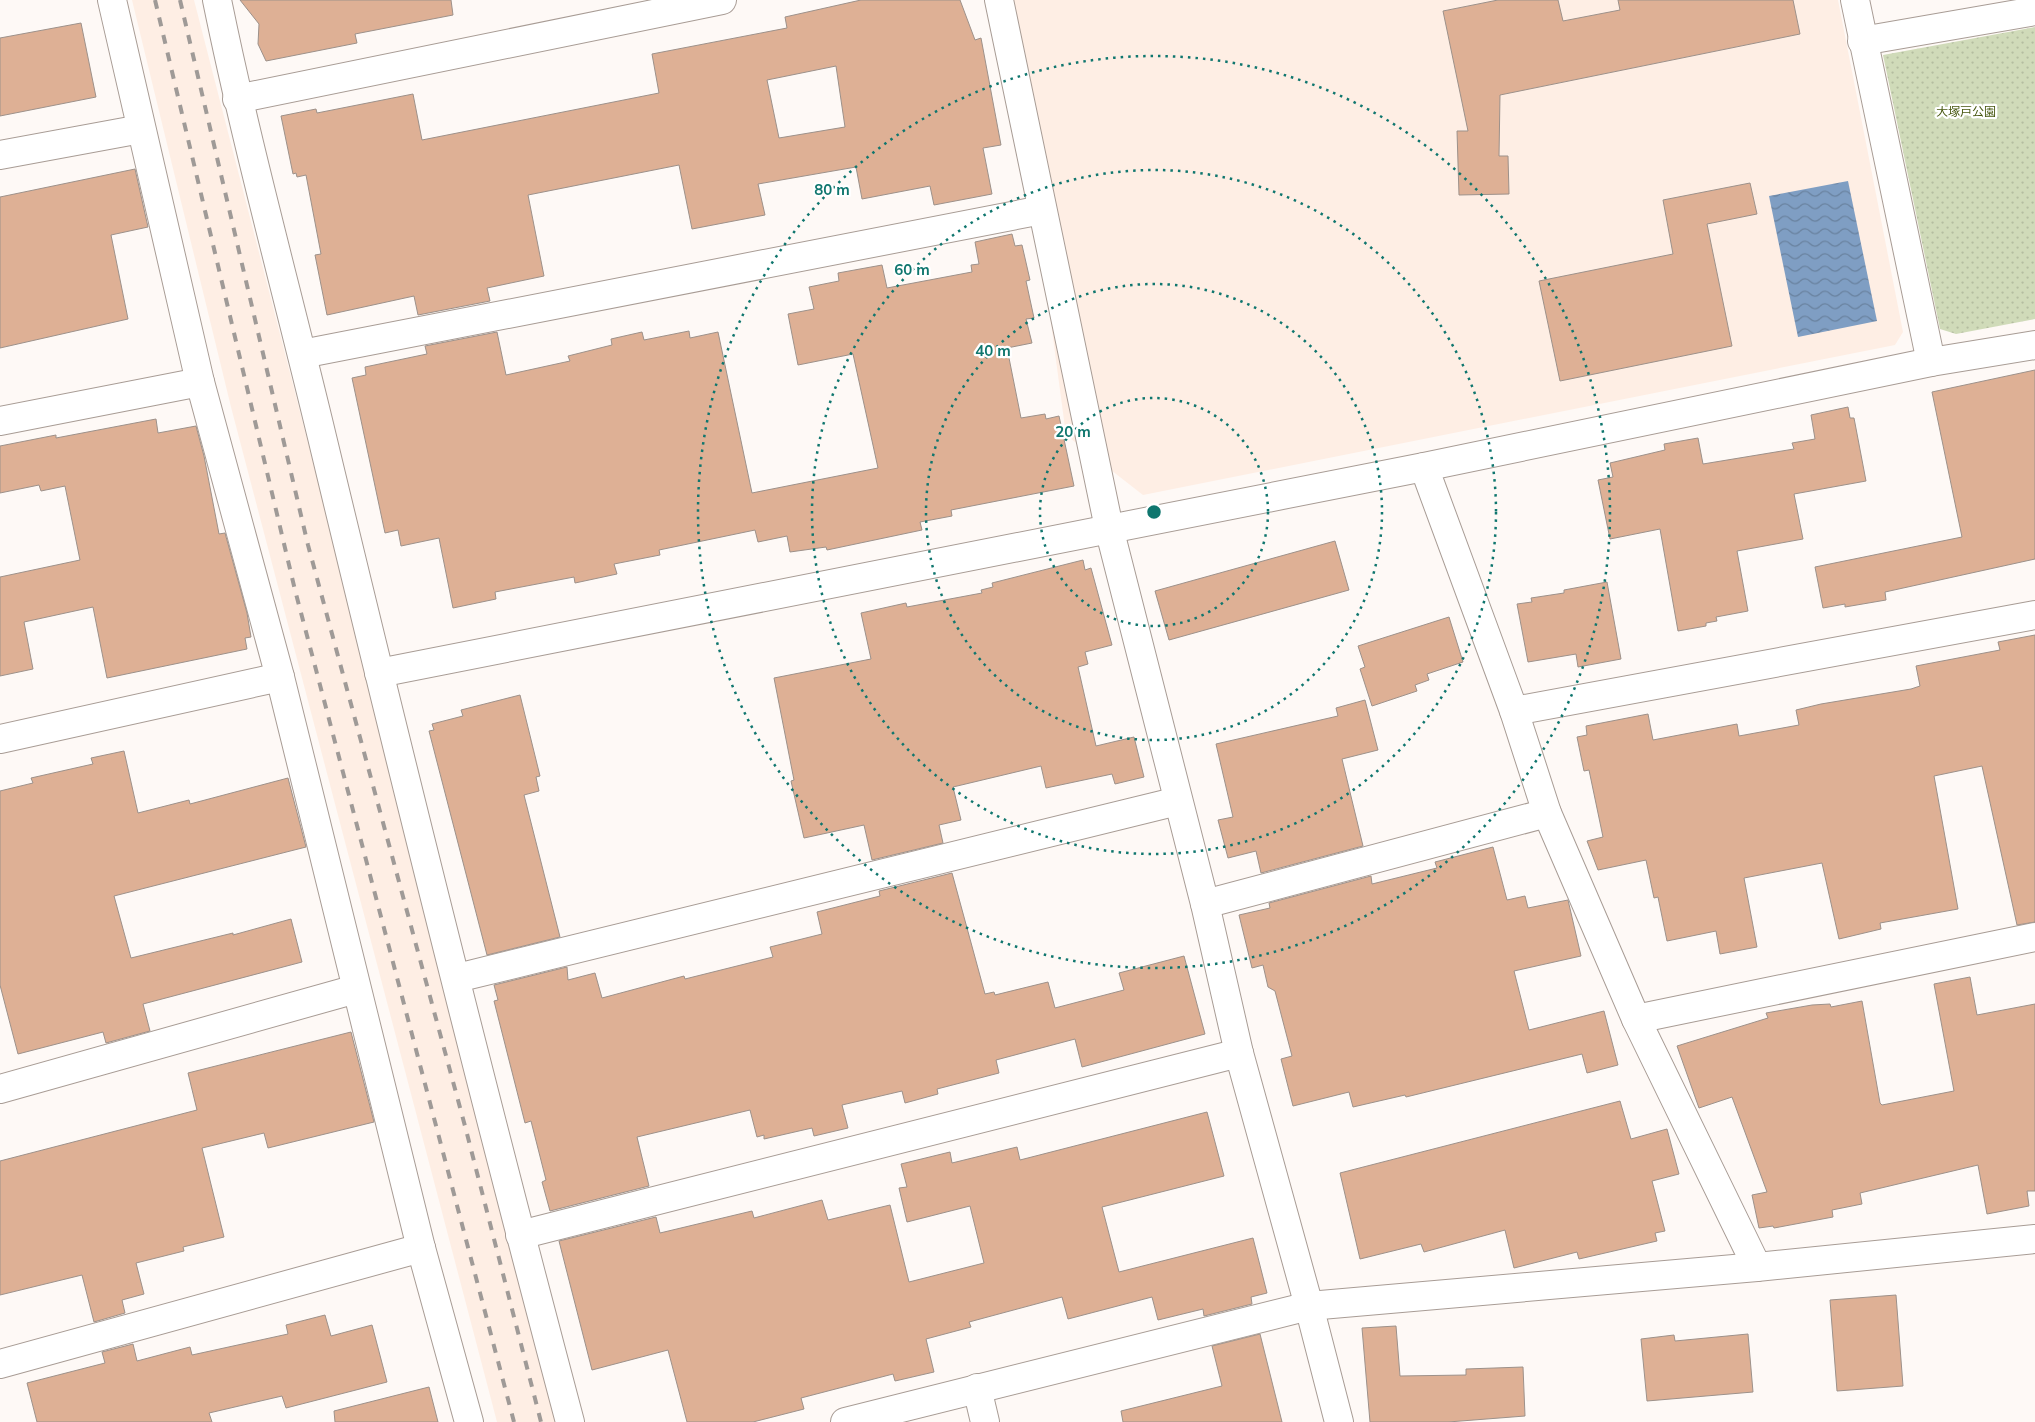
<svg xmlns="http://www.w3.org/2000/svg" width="2035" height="1422" font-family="Mulish,'Noto Sans JP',sans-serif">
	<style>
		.built { fill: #feeee4 }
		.park { fill: url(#park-dots) }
		.water { fill: url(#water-waves) }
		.building { fill: #deb095; stroke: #9d918a; fill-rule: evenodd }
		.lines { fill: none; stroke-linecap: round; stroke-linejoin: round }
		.minor-casing { stroke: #a89c95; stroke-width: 30 }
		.minor { stroke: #fff; stroke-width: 28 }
		.rail { stroke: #9f9a97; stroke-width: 4; stroke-dasharray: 9 9; stroke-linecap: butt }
		.ring { fill: none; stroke: #0f766e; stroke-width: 2.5; stroke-dasharray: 2.5 5 }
		.labels { text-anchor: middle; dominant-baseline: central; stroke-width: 4.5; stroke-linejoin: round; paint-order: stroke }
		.park-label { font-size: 12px; fill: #475710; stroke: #fff }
		.centre { fill: #0f766e; stroke: #fff; stroke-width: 2.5 }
		.ring-label { font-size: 15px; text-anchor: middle; font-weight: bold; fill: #0f766e; stroke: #fff; stroke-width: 4.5; stroke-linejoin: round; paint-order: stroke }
	</style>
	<defs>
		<pattern id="park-dots" width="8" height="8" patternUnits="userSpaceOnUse" patternTransform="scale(1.25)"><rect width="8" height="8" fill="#d0dbb9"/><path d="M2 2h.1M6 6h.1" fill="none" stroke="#b4bda0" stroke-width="1.8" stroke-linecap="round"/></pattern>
		<pattern id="water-waves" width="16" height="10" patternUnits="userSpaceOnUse" patternTransform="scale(1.25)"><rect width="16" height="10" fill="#7f9ec3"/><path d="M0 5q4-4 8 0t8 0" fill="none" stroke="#69829f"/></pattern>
	</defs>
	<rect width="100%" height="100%" fill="#fef9f6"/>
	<g class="built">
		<polygon points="132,0 194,0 560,1422 497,1422 231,407"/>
		<polygon points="1008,0 1838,0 1903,332 1895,345 1143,495 1066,435"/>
	</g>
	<polygon class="park" points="2035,27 2035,319 1956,334 1940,329 1883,55"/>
	<polygon class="water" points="1848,181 1877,321 1798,337 1769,196"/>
	<g class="building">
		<polygon points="240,0 451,0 453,15 355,34 357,43 266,61 258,44 259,24"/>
		<path d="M861,0H960L975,40L981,38L1001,145L983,148L992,194L934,205L930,186L862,199L856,167L758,184L765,215L692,229L679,165L528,195L544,276L487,288L490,301L418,315L414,296L327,315L315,255L321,254L306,175L297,177L296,173L293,174L281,116L316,109L317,113L413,94L422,140L659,93L652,54L787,28L785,17ZM836,66L845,127L779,138L767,80Z"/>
		<polygon points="1498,0 1558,0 1563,21 1620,10 1618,0 1793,0 1800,34 1500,95 1499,156 1508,156 1509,194 1459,195 1457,131 1468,131 1443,11"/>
		<polygon points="81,23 96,97 0,116 0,38"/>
		<polygon points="135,169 148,227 111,235 128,319 0,348 0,197"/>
		<polygon points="1750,183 1757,214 1707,224 1732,346 1560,381 1539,281 1673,254 1663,200"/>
		<polygon points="1012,234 1015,246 1022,245 1030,280 1026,281 1034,318 1026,319 1032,343 1007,348 1021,418 1045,414 1046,419 1059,416 1074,486 951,510 952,516 920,522 922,530 827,550 826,547 790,552 787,536 758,542 755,530 659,550 660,555 614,564 617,574 575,583 574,577 495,592 496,599 453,608 439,538 401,546 398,530 385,533 352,378 366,375 365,367 427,354 425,346 497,332 506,375 570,361 568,356 612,345 611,339 642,332 644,340 689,331 690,338 718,332 752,493 878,468 853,354 798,365 788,314 814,309 809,287 839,281 838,273 882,265 887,288 972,272 971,265 979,264 975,242"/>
		<polygon points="2035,370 2035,559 1885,592 1886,600 1845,607 1845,604 1823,608 1815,567 1962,537 1932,392"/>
		<polygon points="1848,407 1850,418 1854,418 1866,481 1794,494 1803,539 1737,551 1748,611 1716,617 1717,621 1706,623 1706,626 1678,631 1660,529 1610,539 1598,480 1613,477 1610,463 1665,450 1664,444 1698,438 1703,464 1794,449 1792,443 1815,439 1811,415"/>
		<polygon points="156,419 158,433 196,426 204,456 219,534 225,533 247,613 251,637 245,638 247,649 107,678 93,607 24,622 33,669 0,676 0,577 80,560 65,486 41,491 39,485 0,493 0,446 56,435 56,438"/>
		<polygon points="1335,541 1349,590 1169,640 1155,591"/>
		<polygon points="1083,560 1085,570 1091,568 1112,645 1085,652 1088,664 1078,667 1096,746 1134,737 1144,777 1115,784 1112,774 1046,788 1041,766 953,787 961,820 939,825 943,843 872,860 864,825 804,838 791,781 794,780 774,678 871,659 861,613 906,603 907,607 982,593 981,590 993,587 992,583"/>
		<polygon points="1607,582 1621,659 1578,667 1576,654 1528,662 1517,604 1532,602 1531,598 1564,593 1564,590"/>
		<polygon points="1449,617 1463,662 1427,674 1429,680 1415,685 1417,691 1372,706 1360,669 1365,667 1358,646"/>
		<polygon points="2035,635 2035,922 2017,925 1982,766 1934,776 1958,909 1880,923 1881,929 1839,939 1822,863 1744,878 1757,947 1720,954 1716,931 1667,941 1658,897 1654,898 1646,860 1598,870 1587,841 1603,837 1589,770 1584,771 1577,737 1587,735 1586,726 1648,714 1653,740 1737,724 1739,736 1799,725 1796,710 1821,704 1911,689 1920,686 1916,666 2000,650 1998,642"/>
		<polygon points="520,695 540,776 536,777 539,791 524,795 560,937 487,955 429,731 434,730 432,724 463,716 461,710"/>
		<polygon points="1365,700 1378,750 1342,759 1363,846 1261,873 1256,851 1228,858 1218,820 1233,817 1216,744 1338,716 1336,708"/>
		<polygon points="124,751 138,813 189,800 190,804 288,778 306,847 114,896 131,958 233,933 233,935 291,919 302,962 143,1004 150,1031 106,1043 103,1032 18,1054 0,985 0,791 33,783 31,778 93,764 91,758"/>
		<polygon points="1493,847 1507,900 1525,896 1528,908 1568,900 1581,956 1514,971 1529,1030 1604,1011 1618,1065 1587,1073 1582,1054 1406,1097 1405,1095 1353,1107 1349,1092 1293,1106 1281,1059 1292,1056 1275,991 1268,987 1263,965 1252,968 1239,915 1270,908 1269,903 1371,876 1372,884 1437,868 1435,862"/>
		<polygon points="952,873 985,994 994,992 995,995 1048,982 1055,1008 1124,990 1119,973 1184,956 1205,1034 1082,1067 1075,1039 996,1060 999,1073 937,1089 938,1094 905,1103 902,1091 842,1105 848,1128 814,1136 812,1128 764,1139 764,1135 757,1137 750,1110 637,1137 649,1186 550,1211 542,1182 546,1180 531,1121 525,1123 494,1001 498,1000 494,985 567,967 568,980 595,973 602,998 684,976 685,979 773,957 770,947 822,934 817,912 880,896 879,891"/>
		<polygon points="1970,977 1977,1015 2035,1004 2035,1191 2027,1191 2029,1206 1987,1214 1978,1165 1860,1193 1862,1204 1832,1210 1833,1217 1774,1228 1773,1226 1759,1228 1752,1195 1767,1192 1732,1097 1699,1108 1677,1046 1768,1018 1766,1013 1812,1005 1830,1004 1831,1007 1862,1001 1880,1103 1882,1105 1954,1091 1934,984"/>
		<polygon points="351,1032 374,1122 268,1148 264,1133 202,1148 224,1237 183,1247 184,1251 136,1263 144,1294 122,1300 125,1313 94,1322 82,1275 0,1295 0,1161 197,1110 188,1073"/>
		<polygon points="1620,1101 1631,1139 1667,1129 1679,1174 1652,1181 1665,1231 1655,1233 1657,1241 1579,1259 1577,1252 1514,1268 1505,1230 1424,1252 1421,1244 1360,1259 1340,1173"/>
		<polygon points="1207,1112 1224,1176 1102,1207 1119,1272 1253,1238 1267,1293 1251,1297 1252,1304 1204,1316 1203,1309 1158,1320 1152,1297 1068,1319 1062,1297 969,1322 971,1327 926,1339 934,1372 895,1381 893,1374 801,1398 804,1409 753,1422 687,1422 668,1350 592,1370 559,1241 656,1217 660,1233 752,1211 754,1218 822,1200 828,1220 890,1205 909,1282 984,1263 970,1206 907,1222 899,1188 907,1187 901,1164 950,1152 952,1163 1017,1147 1020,1160"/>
		<polygon points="1896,1295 1903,1386 1837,1391 1830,1300"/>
		<polygon points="325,1315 331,1336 372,1325 387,1382 286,1408 282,1396 209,1413 212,1422 37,1422 27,1383 105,1363 102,1352 133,1344 137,1361 190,1347 192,1355 288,1334 286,1325"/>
		<polygon points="1396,1326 1400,1376 1466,1375 1466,1369 1523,1367 1525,1416 1448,1422 1370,1422 1362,1328"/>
		<polygon points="1260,1334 1282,1422 1123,1422 1121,1411 1222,1386 1212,1346"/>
		<polygon points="1748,1334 1753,1392 1647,1401 1641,1339 1674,1335 1675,1341"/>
		<polygon points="429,1387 438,1422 335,1422 334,1411"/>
	</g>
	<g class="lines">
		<defs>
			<g id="minor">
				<polyline points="112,0 200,382 280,677 421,1248 469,1422"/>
				<path d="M217,0C247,147 287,291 322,437C401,766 483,1095 570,1422"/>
				<polyline points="999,0 1109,528 1205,904 1239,1053 1309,1306 1339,1422"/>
				<polyline points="1855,0 1931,362"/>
				<polyline points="1862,41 2035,11"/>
				<polyline points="237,99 722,0"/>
				<polyline points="0,155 141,129"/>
				<polyline points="302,354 1042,210"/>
				<polyline points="0,421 200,382"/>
				<polyline points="1424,467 1514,711 1547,813 1636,1019 1757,1267"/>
				<polyline points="379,673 1424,467 1931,362 2035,345"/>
				<polyline points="1514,711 2035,615"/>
				<polyline points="0,739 280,677"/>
				<polyline points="1205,904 1547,813"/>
				<polyline points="457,978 1178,801"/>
				<polyline points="1636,1019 2035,937"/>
				<polyline points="0,1089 356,989"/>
				<polyline points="520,1235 1239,1053"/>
				<polyline points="0,1364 421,1248"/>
				<polyline points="977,1388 985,1422"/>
				<polyline points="845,1422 1309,1306 1757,1267 2035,1239"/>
			</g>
		</defs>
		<use href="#minor" class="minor-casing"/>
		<use href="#minor" class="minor"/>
		<g class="rail">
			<polyline points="155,0 295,590 514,1422"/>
			<polyline points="180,0 308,545 465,1126 541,1422"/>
		</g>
	</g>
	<g class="ring">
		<circle cx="1154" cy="512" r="114"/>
		<circle cx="1154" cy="512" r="228"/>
		<circle cx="1154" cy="512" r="342"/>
		<circle cx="1154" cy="512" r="456"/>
	</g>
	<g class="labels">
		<g class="park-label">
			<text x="1966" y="111">大塚戸公園</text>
		</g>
	</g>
	<circle cx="1154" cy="512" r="8" class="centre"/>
	<g class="ring-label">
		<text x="832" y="195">80 m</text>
		<text x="912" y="275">60 m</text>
		<text x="993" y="356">40 m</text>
		<text x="1073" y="437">20 m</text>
	</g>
</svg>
